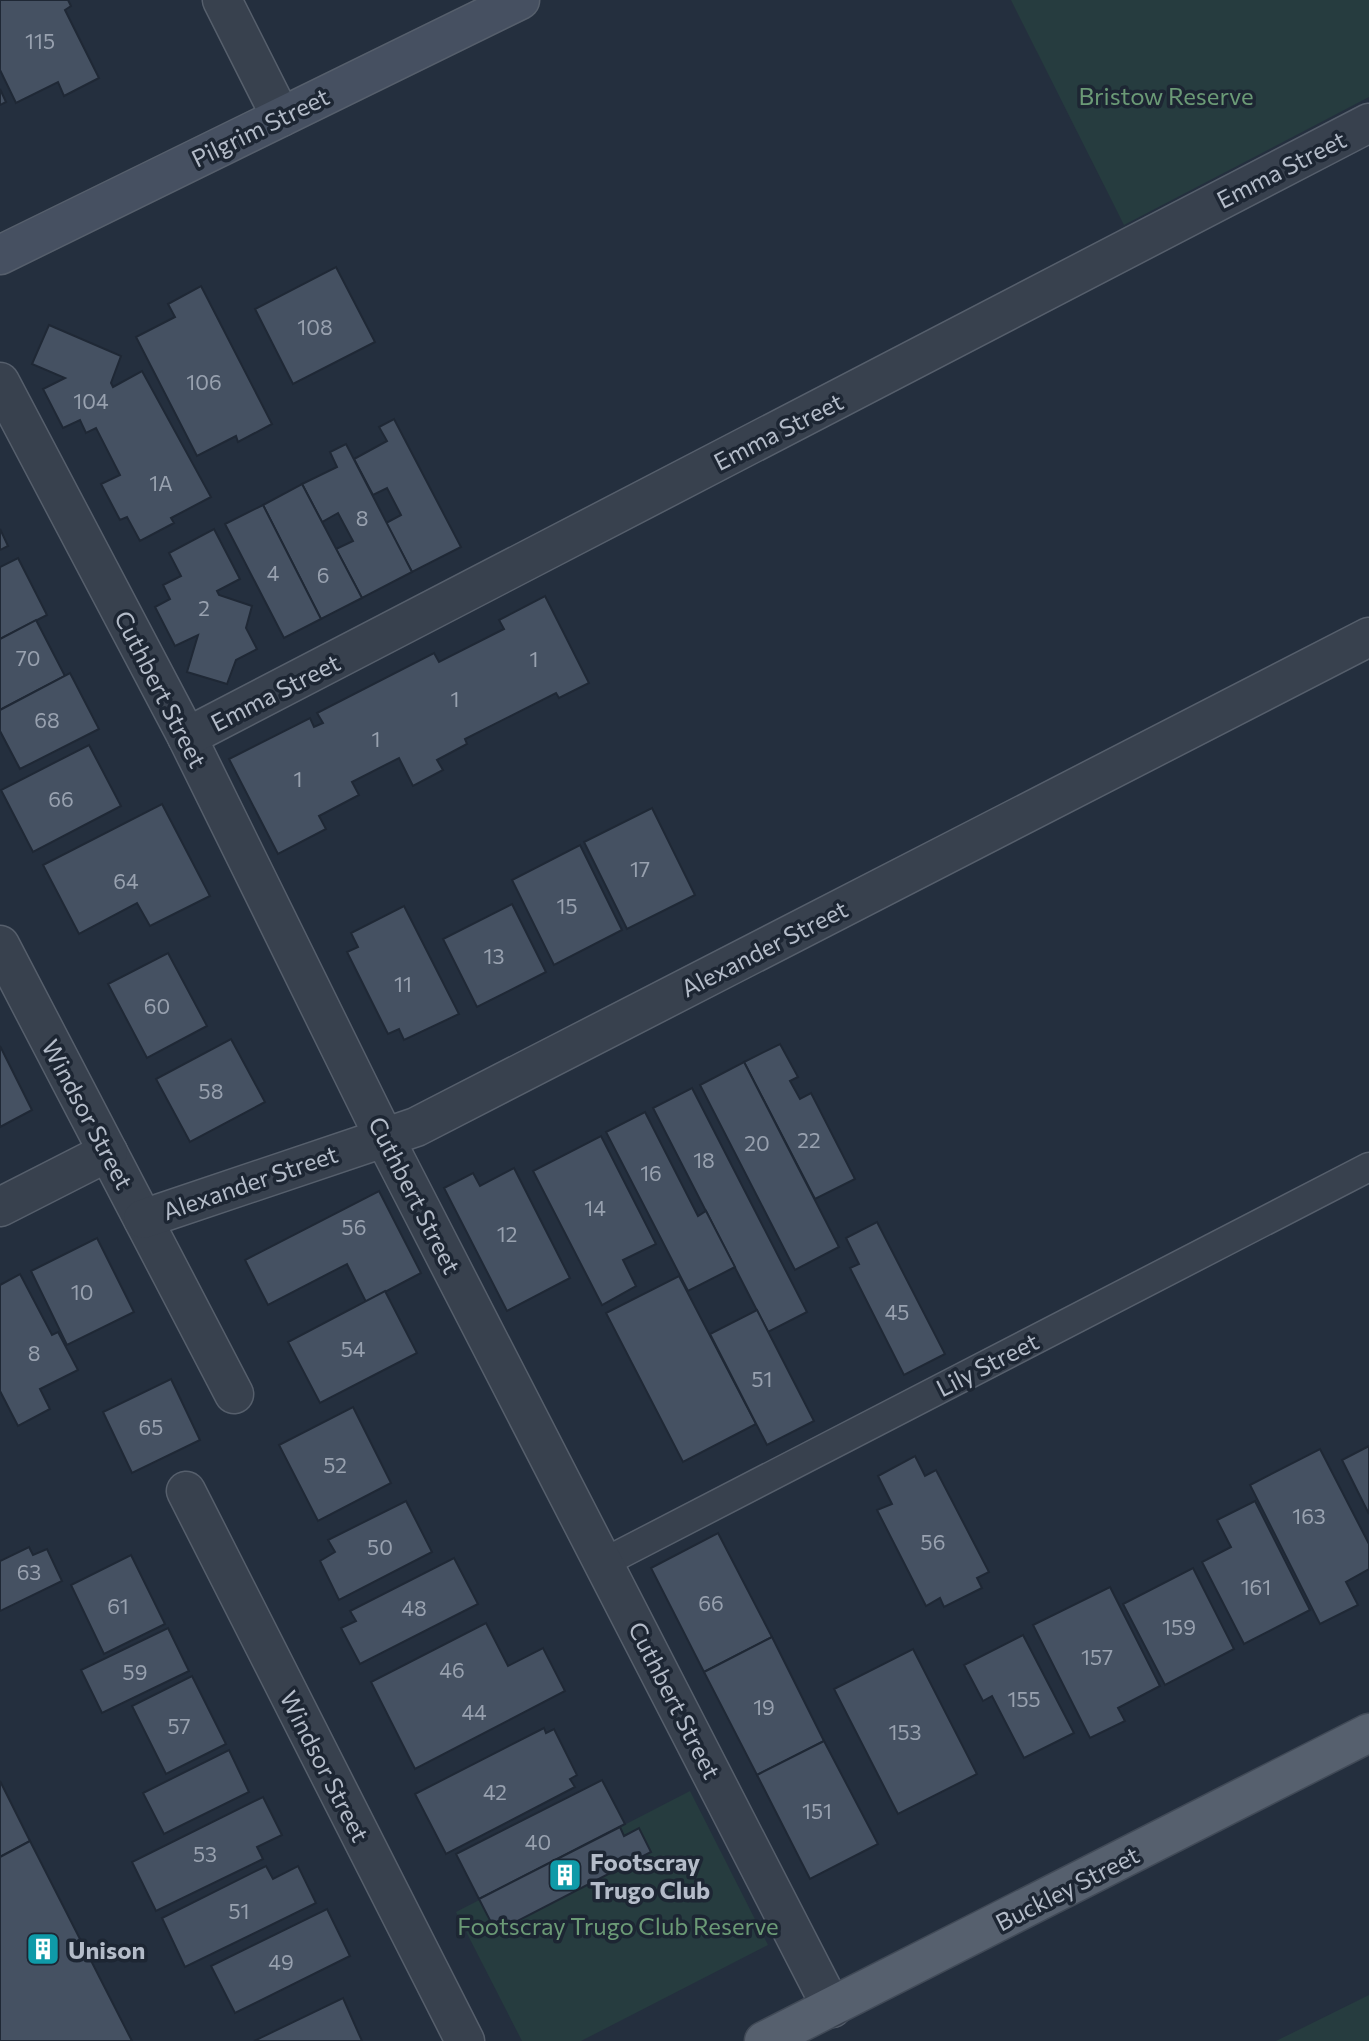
<svg xmlns="http://www.w3.org/2000/svg" width="1369" height="2041" font-family="Commissioner,sans-serif">
	<style>
		.green { fill: #263c3f }
		.building { fill: #455162; stroke: #1f2835; stroke-width: 2 }
		.lines { fill: none; stroke-linecap: round; stroke-linejoin: round }
		.lane-casing { stroke: #565f6c; stroke-width: 31 }
		.street-casing { stroke: #565f6c; stroke-width: 41 }
		.secondary-casing { stroke: #565f6c; stroke-width: 41 }
		.primary-casing { stroke: #414a57; stroke-width: 41 }
		.lane { stroke: #38414e; stroke-width: 28 }
		.street { stroke: #38414e; stroke-width: 38 }
		.secondary { stroke: #465061; stroke-width: 38 }
		.primary { stroke: #56606e; stroke-width: 38 }
		.labels { text-anchor: middle; dominant-baseline: central; stroke-width: 7; stroke-linejoin: round; paint-order: stroke }
		.number-label { font-size: 21px; fill: #98a1af }
		.park-label { font-size: 24px; fill: #6b9a76; stroke: #1d2633 }
		.street-label { font-size: 24px; fill: #b4bcc9; stroke: #1d2633 }
		.poi-label { font-size: 24px; font-weight: bold; fill: #b4bcc9; stroke: #1d2633; text-anchor: start }
	</style>
	<rect width="100%" height="100%" fill="#242f3e"/>
	<g class="green">
		<polygon points="1011,0 1369,0 1369,97 1124,225"/>
		<polygon points="690,1791 768,1945 581,2041 522,2041 456,1912"/>
		<polygon points="1369,1995 1369,2041 1276,2041"/>
	</g>
	<g class="building">
		<polygon points="0,0 68,0 71,6 65,10 99,78 64,96 58,82 16,103 0,70"/>
		<polygon points="0,89 6,102 0,105"/>
		<polygon points="336,267 375,342 293,384 255,309"/>
		<polygon points="201,286 272,424 238,442 236,436 197,456 136,337 175,317 168,304"/>
		<polygon points="49,325 121,356 111,383 113,387 142,371 211,497 171,518 174,523 140,541 127,517 120,520 101,484 120,475 96,428 86,433 80,420 63,428 43,389 65,378 32,364"/>
		<polygon points="394,419 461,547 412,572 386,523 401,515 387,488 373,495 354,459 387,441 379,427"/>
		<polygon points="346,444 412,572 362,598 336,549 353,541 338,513 322,522 302,484 337,467 330,452"/>
		<polygon points="302,484 362,598 321,619 263,505"/>
		<polygon points="263,505 321,619 284,638 225,524"/>
		<polygon points="0,529 8,546 0,550"/>
		<polygon points="214,529 240,579 217,591 219,595 252,606 246,628 257,649 236,660 227,684 187,672 198,635 175,646 155,607 170,599 163,585 181,576 169,553"/>
		<polygon points="18,558 47,615 0,639 0,567"/>
		<polygon points="545,596 589,683 559,698 556,693 465,739 467,744 437,760 443,770 413,786 399,758 352,782 359,795 319,816 326,829 278,854 229,759 310,718 314,727 323,723 317,713 434,653 439,662 504,629 499,620"/>
		<polygon points="36,620 65,676 0,710 0,639"/>
		<polygon points="70,673 99,729 20,769 0,731 0,710"/>
		<polygon points="89,745 121,806 33,852 1,790"/>
		<polygon points="162,804 210,896 150,926 137,903 79,934 43,865"/>
		<polygon points="652,808 695,895 627,929 584,842"/>
		<polygon points="580,845 622,930 554,965 512,880"/>
		<polygon points="512,904 546,972 477,1007 443,939"/>
		<polygon points="404,906 459,1014 404,1040 399,1029 388,1034 347,952 358,947 351,933"/>
		<polygon points="168,953 207,1026 147,1058 108,984"/>
		<polygon points="231,1039 265,1102 190,1142 156,1079"/>
		<polygon points="780,1044 798,1077 790,1081 800,1099 811,1093 855,1179 815,1199 744,1062"/>
		<polygon points="0,1046 32,1110 0,1127"/>
		<polygon points="744,1062 839,1247 795,1270 700,1085"/>
		<polygon points="692,1088 807,1312 768,1332 653,1108"/>
		<polygon points="645,1112 698,1216 706,1211 735,1267 688,1291 606,1132"/>
		<polygon points="601,1136 656,1244 623,1260 636,1286 602,1305 533,1171"/>
		<polygon points="514,1168 570,1278 507,1311 444,1188 473,1173 480,1186"/>
		<polygon points="379,1191 421,1273 366,1302 347,1264 268,1305 245,1260"/>
		<polygon points="877,1222 945,1354 904,1375 850,1268 859,1264 846,1238"/>
		<polygon points="97,1238 134,1312 67,1345 31,1271"/>
		<polygon points="20,1274 52,1335 58,1332 78,1370 40,1389 50,1409 18,1426 0,1391 0,1285"/>
		<polygon points="679,1276 756,1424 683,1462 606,1313"/>
		<polygon points="385,1291 417,1353 320,1403 288,1342"/>
		<polygon points="757,1310 814,1421 767,1445 710,1334"/>
		<polygon points="171,1379 200,1440 132,1473 103,1412"/>
		<polygon points="353,1407 391,1483 318,1521 279,1445"/>
		<polygon points="1369,1446 1369,1514 1342,1460"/>
		<polygon points="1320,1449 1369,1544 1369,1569 1346,1582 1358,1605 1320,1624 1250,1485"/>
		<polygon points="915,1456 925,1476 936,1470 989,1572 977,1578 982,1588 944,1607 940,1598 926,1606 877,1510 892,1504 878,1476"/>
		<polygon points="406,1501 432,1552 339,1600 320,1561 335,1552 328,1540"/>
		<polygon points="1255,1501 1310,1610 1244,1644 1202,1562 1231,1547 1217,1520"/>
		<polygon points="718,1533 772,1637 704,1672 651,1568"/>
		<polygon points="29,1547 33,1555 47,1549 62,1581 0,1611 0,1561"/>
		<polygon points="131,1555 165,1624 104,1654 71,1585"/>
		<polygon points="454,1558 478,1604 360,1664 341,1628 356,1621 350,1611"/>
		<polygon points="1193,1568 1234,1649 1165,1685 1123,1604"/>
		<polygon points="1110,1587 1160,1686 1118,1708 1125,1721 1090,1738 1033,1625"/>
		<polygon points="486,1623 508,1666 543,1648 565,1691 415,1769 371,1682"/>
		<polygon points="168,1628 189,1671 102,1713 81,1670"/>
		<polygon points="1023,1635 1074,1733 1024,1758 992,1696 983,1701 964,1665"/>
		<polygon points="772,1637 824,1741 757,1775 704,1672"/>
		<polygon points="913,1649 977,1774 898,1814 834,1689"/>
		<polygon points="192,1676 226,1744 166,1774 132,1706"/>
		<polygon points="544,1728 546,1733 554,1729 577,1775 570,1779 575,1787 446,1854 415,1794"/>
		<polygon points="824,1741 878,1844 810,1879 757,1775"/>
		<polygon points="229,1750 249,1792 164,1834 143,1793"/>
		<polygon points="602,1780 625,1824 479,1899 456,1854"/>
		<polygon points="0,1781 30,1841 0,1857"/>
		<polygon points="263,1797 282,1835 257,1847 263,1859 156,1911 132,1862"/>
		<polygon points="620,1827 624,1836 639,1828 651,1852 496,1932 479,1899"/>
		<polygon points="30,1841 132,2041 0,2041 0,1857"/>
		<polygon points="266,1866 273,1879 298,1866 316,1903 185,1967 162,1918"/>
		<polygon points="327,1909 350,1956 235,2013 211,1966"/>
		<polygon points="343,1998 362,2041 254,2041"/>
	</g>
	<g class="lines">
		<defs>
			<polyline id="lane" points="605,1562 1369,1167"/>
			<g id="street">
				<polyline points="222,0 281,117"/>
				<polyline points="0,382 187,737 384,1137 832,2008"/>
				<polyline points="187,737 1369,123"/>
				<polyline points="0,945 234,1394"/>
				<polyline points="0,1207 108,1152"/>
				<polyline points="143,1219 416,1127 1369,637"/>
				<polyline points="186,1491 465,2041"/>
			</g>
			<polyline id="secondary" points="0,255 520,0"/>
			<polyline id="primary" points="764,2041 1369,1733"/>
		</defs>
		<use href="#lane" class="lane-casing"/>
		<use href="#street" class="street-casing"/>
		<use href="#secondary" class="secondary-casing"/>
		<use href="#primary" class="primary-casing"/>
		<use href="#lane" class="lane"/>
		<use href="#street" class="street"/>
		<use href="#secondary" class="secondary"/>
		<use href="#primary" class="primary"/>
	</g>
	<defs>
		<symbol id="building-square" viewBox="-11 -11 22 22"><rect x="-9" y="-9" width="18" height="18" rx="4" fill="#0f9aa8" stroke="#1d2633"/><path d="M-4-6H4V6H1V3H-1V6H-4ZM-2.5-4.3h1.7v1.8h-1.7ZM.8-4.3h1.7v1.8H.8ZM-2.5-1h1.7V.8h-1.7ZM.8-1h1.7V.8H.8Z" fill="#fff"/></symbol>
	</defs>
	<g fill-rule="evenodd">
		<use href="#building-square" x="546" y="1856" width="38" height="38"/>
		<use href="#building-square" x="24" y="1930" width="38" height="38"/>
	</g>
	<g class="labels">
		<g class="number-label">
			<text x="40" y="40">115</text>
			<text x="315" y="326">108</text>
			<text x="204" y="381">106</text>
			<text x="91" y="400">104</text>
			<text x="161" y="482">1A</text>
			<text x="362" y="517">8</text>
			<text x="273" y="572">4</text>
			<text x="323" y="574">6</text>
			<text x="204" y="607">2</text>
			<text x="28" y="657">70</text>
			<text x="534" y="658">1</text>
			<text x="455" y="698">1</text>
			<text x="47" y="719">68</text>
			<text x="376" y="738">1</text>
			<text x="298" y="778">1</text>
			<text x="61" y="798">66</text>
			<text x="640" y="868">17</text>
			<text x="126" y="880">64</text>
			<text x="567" y="905">15</text>
			<text x="494" y="955">13</text>
			<text x="403" y="983">11</text>
			<text x="157" y="1005">60</text>
			<text x="211" y="1090">58</text>
			<text x="809" y="1139">22</text>
			<text x="757" y="1142">20</text>
			<text x="704" y="1159">18</text>
			<text x="651" y="1172">16</text>
			<text x="595" y="1207">14</text>
			<text x="354" y="1226">56</text>
			<text x="507" y="1233">12</text>
			<text x="82" y="1291">10</text>
			<text x="897" y="1311">45</text>
			<text x="353" y="1348">54</text>
			<text x="34" y="1352">8</text>
			<text x="762" y="1378">51</text>
			<text x="151" y="1426">65</text>
			<text x="335" y="1464">52</text>
			<text x="1309" y="1515">163</text>
			<text x="933" y="1541">56</text>
			<text x="380" y="1546">50</text>
			<text x="29" y="1571">63</text>
			<text x="1256" y="1586">161</text>
			<text x="711" y="1602">66</text>
			<text x="118" y="1605">61</text>
			<text x="414" y="1607">48</text>
			<text x="1179" y="1626">159</text>
			<text x="1097" y="1656">157</text>
			<text x="452" y="1669">46</text>
			<text x="135" y="1671">59</text>
			<text x="1024" y="1698">155</text>
			<text x="764" y="1706">19</text>
			<text x="474" y="1711">44</text>
			<text x="179" y="1725">57</text>
			<text x="905" y="1731">153</text>
			<text x="495" y="1791">42</text>
			<text x="817" y="1810">151</text>
			<text x="538" y="1841">40</text>
			<text x="205" y="1853">53</text>
			<text x="239" y="1910">51</text>
			<text x="281" y="1961">49</text>
		</g>
		<g class="park-label">
			<text x="1166" y="95">Bristow Reserve</text>
			<text x="618" y="1925">Footscray Trugo Club Reserve</text>
		</g>
		<g class="street-label">
			<text transform="translate(260 127) rotate(-26)">Pilgrim Street</text>
			<text transform="translate(1281 169) rotate(-27)">Emma Street</text>
			<text transform="translate(778 431) rotate(-27)">Emma Street</text>
			<text transform="translate(161 689) rotate(63)">Cuthbert Street</text>
			<text transform="translate(275 692) rotate(-27)">Emma Street</text>
			<text transform="translate(764 948) rotate(-27)">Alexander Street</text>
			<text transform="translate(88 1114) rotate(62)">Windsor Street</text>
			<text transform="translate(250 1182) rotate(-19)">Alexander Street</text>
			<text transform="translate(415 1195) rotate(63)">Cuthbert Street</text>
			<text transform="translate(987 1364) rotate(-27)">Lily Street</text>
			<text transform="translate(675 1700) rotate(63)">Cuthbert Street</text>
			<text transform="translate(325 1766) rotate(63)">Windsor Street</text>
			<text transform="translate(1067 1888) rotate(-27)">Buckley Street</text>
		</g>
		<g class="poi-label">
			<text x="590" y="1861">Footscray<tspan x="590" dy="28">Trugo Club</tspan></text>
			<text x="68" y="1949">Unison</text>
		</g>
	</g>
</svg>
